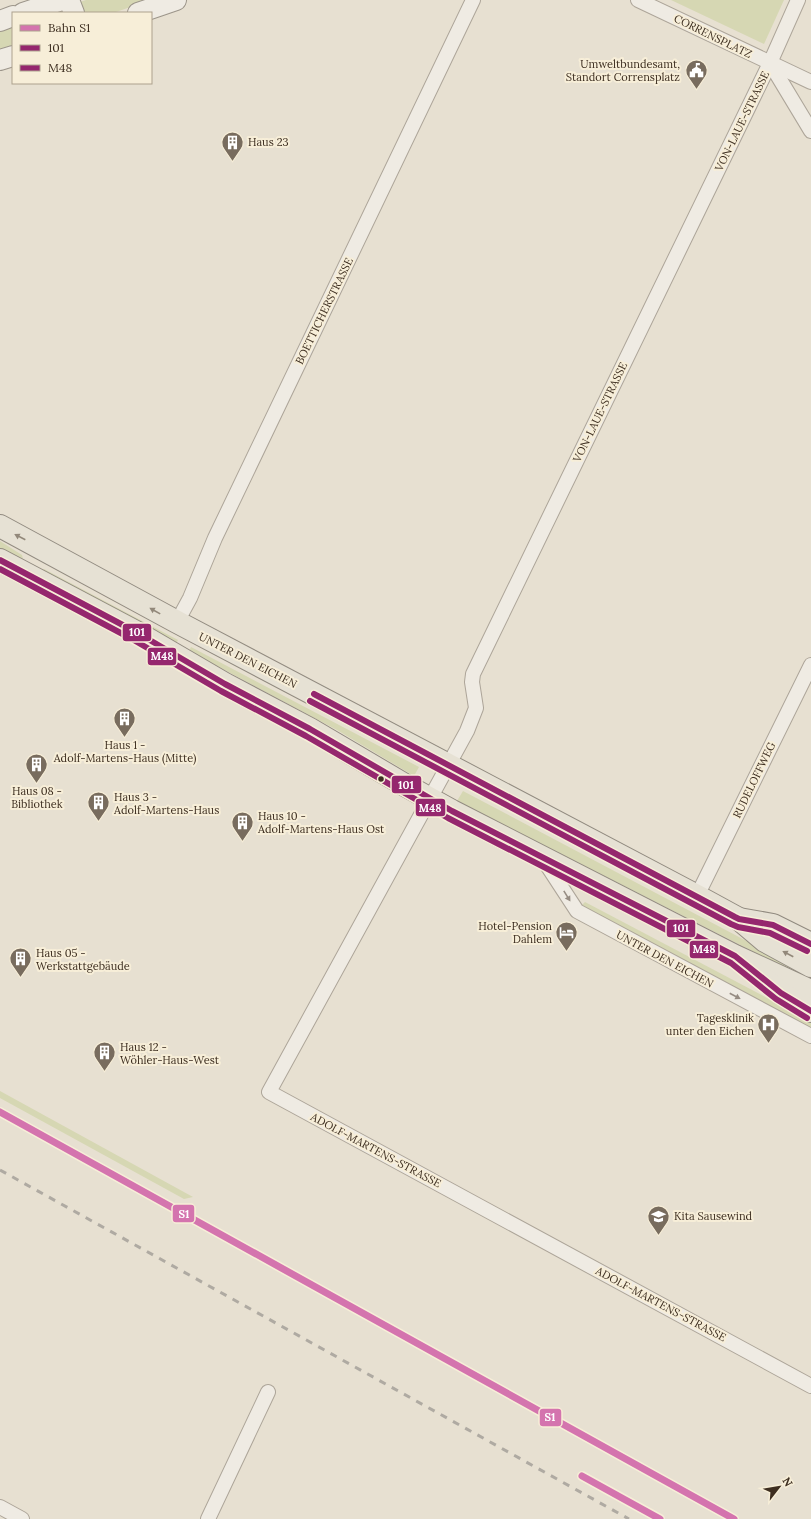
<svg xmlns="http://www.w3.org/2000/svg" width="811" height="1519" font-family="Lora,serif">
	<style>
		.green { fill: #d6d7b3 }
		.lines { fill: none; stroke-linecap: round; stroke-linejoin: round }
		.minor-casing { stroke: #ada599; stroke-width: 16 }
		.secondary-casing { stroke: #9c958a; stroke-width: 22 }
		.primary-casing { stroke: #928b80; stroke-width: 24 }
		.minor { stroke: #efebe3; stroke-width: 14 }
		.secondary { stroke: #efebe3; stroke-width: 20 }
		.primary { stroke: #e6e1d4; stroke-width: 22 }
		.rail { stroke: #afaaa2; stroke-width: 3; stroke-dasharray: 7 7; stroke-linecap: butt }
		.bus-1-casing { stroke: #f7eed8; stroke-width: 9 }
		.bus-2-casing { stroke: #f7eed8; stroke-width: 9 }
		.bus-1 { stroke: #95276e; stroke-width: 6 }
		.bus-2 { stroke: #95276e; stroke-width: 6 }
		.rail-1-casing { stroke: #f7eed8; stroke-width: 10 }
		.rail-1 { stroke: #d474ae; stroke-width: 7 }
		.oneway { fill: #92887a }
		.oneway2 { fill: #968c82 }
		.bus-dot { fill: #3d2e20; stroke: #f7eed8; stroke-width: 1.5 }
		.labels { text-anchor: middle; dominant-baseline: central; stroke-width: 4; stroke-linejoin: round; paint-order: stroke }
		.street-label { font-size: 11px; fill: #3d2e20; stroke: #f7eed8 }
		.poi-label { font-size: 11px; fill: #3d2e20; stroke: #f7eed8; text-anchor: start }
		.line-badge { stroke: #f7eed8; stroke-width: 1.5 }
		.badge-label { font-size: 11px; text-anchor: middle; font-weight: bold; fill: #fff }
	</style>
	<rect width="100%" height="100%" fill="#e7e0d1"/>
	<g class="green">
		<polygon points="86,0 151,0 113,13 80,13 77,3"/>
		<polygon points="671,0 784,0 764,44"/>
		<polygon points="13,25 13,47 0,52 0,29"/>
		<polygon points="0,541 22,555 23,559 0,551"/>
		<polygon points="44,569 178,640 176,644 43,570"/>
		<polygon points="191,647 419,767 414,776 337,730 189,651"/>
		<polygon points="463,791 811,975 811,981 457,801"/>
		<polygon points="585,902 811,1021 811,1030 581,906"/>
		<polygon points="0,1091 193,1197 184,1199 0,1098"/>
	</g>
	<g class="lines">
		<defs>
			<g id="minor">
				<polyline points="638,0 811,82"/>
				<polyline points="798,0 770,63 473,674 472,682 476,708 467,731 269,1092 811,1386"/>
				<polyline points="770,63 811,131"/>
				<polyline points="177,622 190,598 215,538 473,0"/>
				<polyline points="543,859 577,911 811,1036"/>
				<polyline points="697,896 811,665"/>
				<polyline points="0,1507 22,1519"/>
				<polyline points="208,1519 268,1392"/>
			</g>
			<g id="secondary">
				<polyline points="69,0 74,13"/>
				<polyline points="23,13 62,0"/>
				<polyline points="138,13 176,0"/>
				<polyline points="0,21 13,16"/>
				<polyline points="0,60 13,56"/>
			</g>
			<g id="primary">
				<polyline points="0,526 177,622 697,896 739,919 765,941 811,966"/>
				<polyline points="0,560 136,632 225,684 310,729 405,785 452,811 735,956 811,991"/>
				<polyline points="739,919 773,925 811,944"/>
				<polyline points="758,974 781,993 811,1011"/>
			</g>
		</defs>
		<use href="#minor" class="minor-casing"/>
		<use href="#secondary" class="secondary-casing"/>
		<use href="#primary" class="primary-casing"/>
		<use href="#minor" class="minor"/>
		<use href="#secondary" class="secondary"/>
		<use href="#primary" class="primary"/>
		<polyline class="rail" points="0,1170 629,1519"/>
		<defs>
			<g id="bus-1">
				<polyline points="0,560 136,632 225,684 310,729 452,811 735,956 781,993 811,1011"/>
				<polyline points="314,694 735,917 739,919 773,925 811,944"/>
			</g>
			<g id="bus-2">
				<polyline points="0,569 132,639 221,691 306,736 448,818 731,963 776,999 807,1018"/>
				<polyline points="310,701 731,924 738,927 770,933 807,951"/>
			</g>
		</defs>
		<use href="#bus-1" class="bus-1-casing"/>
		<use href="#bus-2" class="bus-2-casing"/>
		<use href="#bus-1" class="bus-1"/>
		<use href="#bus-2" class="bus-2"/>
		<defs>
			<g id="rail-1">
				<polyline points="0,1112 734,1519"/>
				<polyline points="582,1476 660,1519"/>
			</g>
		</defs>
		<use href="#rail-1" class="rail-1-casing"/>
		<use href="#rail-1" class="rail-1"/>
	</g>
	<defs><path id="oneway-solid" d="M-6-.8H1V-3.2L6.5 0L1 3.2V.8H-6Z"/></defs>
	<g class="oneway">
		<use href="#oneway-solid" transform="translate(20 537) rotate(-153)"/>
		<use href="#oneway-solid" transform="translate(155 611) rotate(-151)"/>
		<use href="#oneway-solid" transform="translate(788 954) rotate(-152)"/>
	</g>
	<g class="oneway2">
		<use href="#oneway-solid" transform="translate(567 896) rotate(58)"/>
		<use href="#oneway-solid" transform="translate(735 996) rotate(28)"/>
	</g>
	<defs>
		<symbol id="civic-pin" viewBox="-11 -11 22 30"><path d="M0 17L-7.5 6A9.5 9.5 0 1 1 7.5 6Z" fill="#786c5e" stroke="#f7eed8"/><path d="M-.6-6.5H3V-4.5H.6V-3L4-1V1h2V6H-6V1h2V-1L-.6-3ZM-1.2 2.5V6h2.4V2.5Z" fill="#fff"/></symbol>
		<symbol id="building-pin" viewBox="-11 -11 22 30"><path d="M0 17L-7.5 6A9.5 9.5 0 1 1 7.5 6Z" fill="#786c5e" stroke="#f7eed8"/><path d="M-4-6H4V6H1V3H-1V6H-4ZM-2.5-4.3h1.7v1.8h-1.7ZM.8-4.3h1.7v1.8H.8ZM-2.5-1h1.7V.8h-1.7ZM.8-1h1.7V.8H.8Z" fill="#fff"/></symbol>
		<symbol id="hotel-pin" viewBox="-11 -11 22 30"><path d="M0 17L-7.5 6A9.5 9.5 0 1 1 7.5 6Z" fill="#786c5e" stroke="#f7eed8"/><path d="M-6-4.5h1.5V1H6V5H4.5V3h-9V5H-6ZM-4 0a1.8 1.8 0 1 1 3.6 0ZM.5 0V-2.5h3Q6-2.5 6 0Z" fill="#fff"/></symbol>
		<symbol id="hospital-pin" viewBox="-11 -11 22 30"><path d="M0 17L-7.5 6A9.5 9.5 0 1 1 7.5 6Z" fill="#786c5e" stroke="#f7eed8"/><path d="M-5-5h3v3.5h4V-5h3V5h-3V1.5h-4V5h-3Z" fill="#fff"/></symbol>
		<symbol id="school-pin" viewBox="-11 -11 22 30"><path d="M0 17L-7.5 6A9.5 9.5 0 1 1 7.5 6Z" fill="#786c5e" stroke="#f7eed8"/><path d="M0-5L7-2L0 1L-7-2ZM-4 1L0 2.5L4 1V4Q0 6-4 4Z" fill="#fff"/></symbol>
	</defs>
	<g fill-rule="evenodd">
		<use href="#civic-pin" x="684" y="58" width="25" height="34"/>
		<use href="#building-pin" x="220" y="130" width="25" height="34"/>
		<use href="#building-pin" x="112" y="706" width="25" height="34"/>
		<use href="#building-pin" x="24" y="752" width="25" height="34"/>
		<use href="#building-pin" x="86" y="790" width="25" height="34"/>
		<use href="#building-pin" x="230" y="810" width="25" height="34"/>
		<use href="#hotel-pin" x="554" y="920" width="25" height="34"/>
		<use href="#building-pin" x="8" y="946" width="25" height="34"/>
		<use href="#hospital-pin" x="756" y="1012" width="25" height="34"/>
		<use href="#building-pin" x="92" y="1040" width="25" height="34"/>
		<use href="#school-pin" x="646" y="1204" width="25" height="34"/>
	</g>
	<circle class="bus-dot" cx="381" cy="779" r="3.5"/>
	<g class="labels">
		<g class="street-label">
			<text transform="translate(713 36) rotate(26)">CORRENSPLATZ</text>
			<text transform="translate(742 121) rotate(-64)">VON-LAUE-STRASSE</text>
			<text transform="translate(324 311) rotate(-64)">BOETTICHERSTRASSE</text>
			<text transform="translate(600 412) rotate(-64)">VON-LAUE-STRASSE</text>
			<text transform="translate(248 660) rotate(27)">UNTER DEN EICHEN</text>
			<text transform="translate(754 780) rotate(-64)">RUDELOFFWEG</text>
			<text transform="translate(665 959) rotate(28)">UNTER DEN EICHEN</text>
			<text transform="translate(376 1150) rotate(28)">ADOLF-MARTENS-STRASSE</text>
			<text transform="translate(661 1304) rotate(28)">ADOLF-MARTENS-STRASSE</text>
		</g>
		<g class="poi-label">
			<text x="680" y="64" text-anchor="end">Umweltbundesamt,<tspan x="680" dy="13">Standort Corrensplatz</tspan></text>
			<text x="248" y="142">Haus 23</text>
			<text x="125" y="745" text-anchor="middle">Haus 1 -<tspan x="125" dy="13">Adolf-Martens-Haus (Mitte)</tspan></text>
			<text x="37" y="791" text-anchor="middle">Haus 08 -<tspan x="37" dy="13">Bibliothek</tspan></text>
			<text x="114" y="797">Haus 3 -<tspan x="114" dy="13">Adolf-Martens-Haus</tspan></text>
			<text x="258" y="816">Haus 10 -<tspan x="258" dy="13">Adolf-Martens-Haus Ost</tspan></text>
			<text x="552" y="926" text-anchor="end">Hotel-Pension<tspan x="552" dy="13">Dahlem</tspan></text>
			<text x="36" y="953">Haus 05 -<tspan x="36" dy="13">Werkstattgebäude</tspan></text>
			<text x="754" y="1018" text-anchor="end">Tagesklinik<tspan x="754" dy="13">unter den Eichen</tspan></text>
			<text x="120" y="1047">Haus 12 -<tspan x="120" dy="13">Wöhler-Haus-West</tspan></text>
			<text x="674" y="1216">Kita Sausewind</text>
		</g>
	</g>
	<g class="line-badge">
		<rect x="122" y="623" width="30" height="19" rx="4" fill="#95276e"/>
		<rect x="147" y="647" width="30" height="19" rx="4" fill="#95276e"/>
		<rect x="391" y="775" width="31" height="19" rx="4" fill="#95276e"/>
		<rect x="415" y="798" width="31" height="19" rx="4" fill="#95276e"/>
		<rect x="666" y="919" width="30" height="19" rx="4" fill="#95276e"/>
		<rect x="689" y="940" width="30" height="19" rx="4" fill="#95276e"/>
		<rect x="172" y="1204" width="23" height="19" rx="4" fill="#d474ae"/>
		<rect x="539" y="1408" width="23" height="19" rx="4" fill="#d474ae"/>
	</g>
	<g class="badge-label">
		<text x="137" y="636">101</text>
		<text x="162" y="660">M48</text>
		<text x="406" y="789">101</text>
		<text x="430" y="812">M48</text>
		<text x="681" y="932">101</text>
		<text x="704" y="953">M48</text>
		<text x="184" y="1218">S1</text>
		<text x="550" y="1421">S1</text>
	</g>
	<rect x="12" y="12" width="140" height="72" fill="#f7eed8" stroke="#ada18e"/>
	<rect x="20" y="25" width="20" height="6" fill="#d474ae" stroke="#ada18e"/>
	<text x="48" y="32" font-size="12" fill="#3d2e20">Bahn S1</text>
	<rect x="20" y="45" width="20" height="6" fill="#95276e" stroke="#ada18e"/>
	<text x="48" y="52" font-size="12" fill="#3d2e20">101</text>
	<rect x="20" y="65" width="20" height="6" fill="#95276e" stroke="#ada18e"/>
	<text x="48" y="72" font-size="12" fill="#3d2e20">M48</text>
	<g transform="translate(779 1487) rotate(59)" stroke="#f7eed8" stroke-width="3" paint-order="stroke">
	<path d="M0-3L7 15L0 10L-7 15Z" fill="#3d2e20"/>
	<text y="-6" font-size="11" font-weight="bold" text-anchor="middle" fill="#3d2e20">N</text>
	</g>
</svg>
